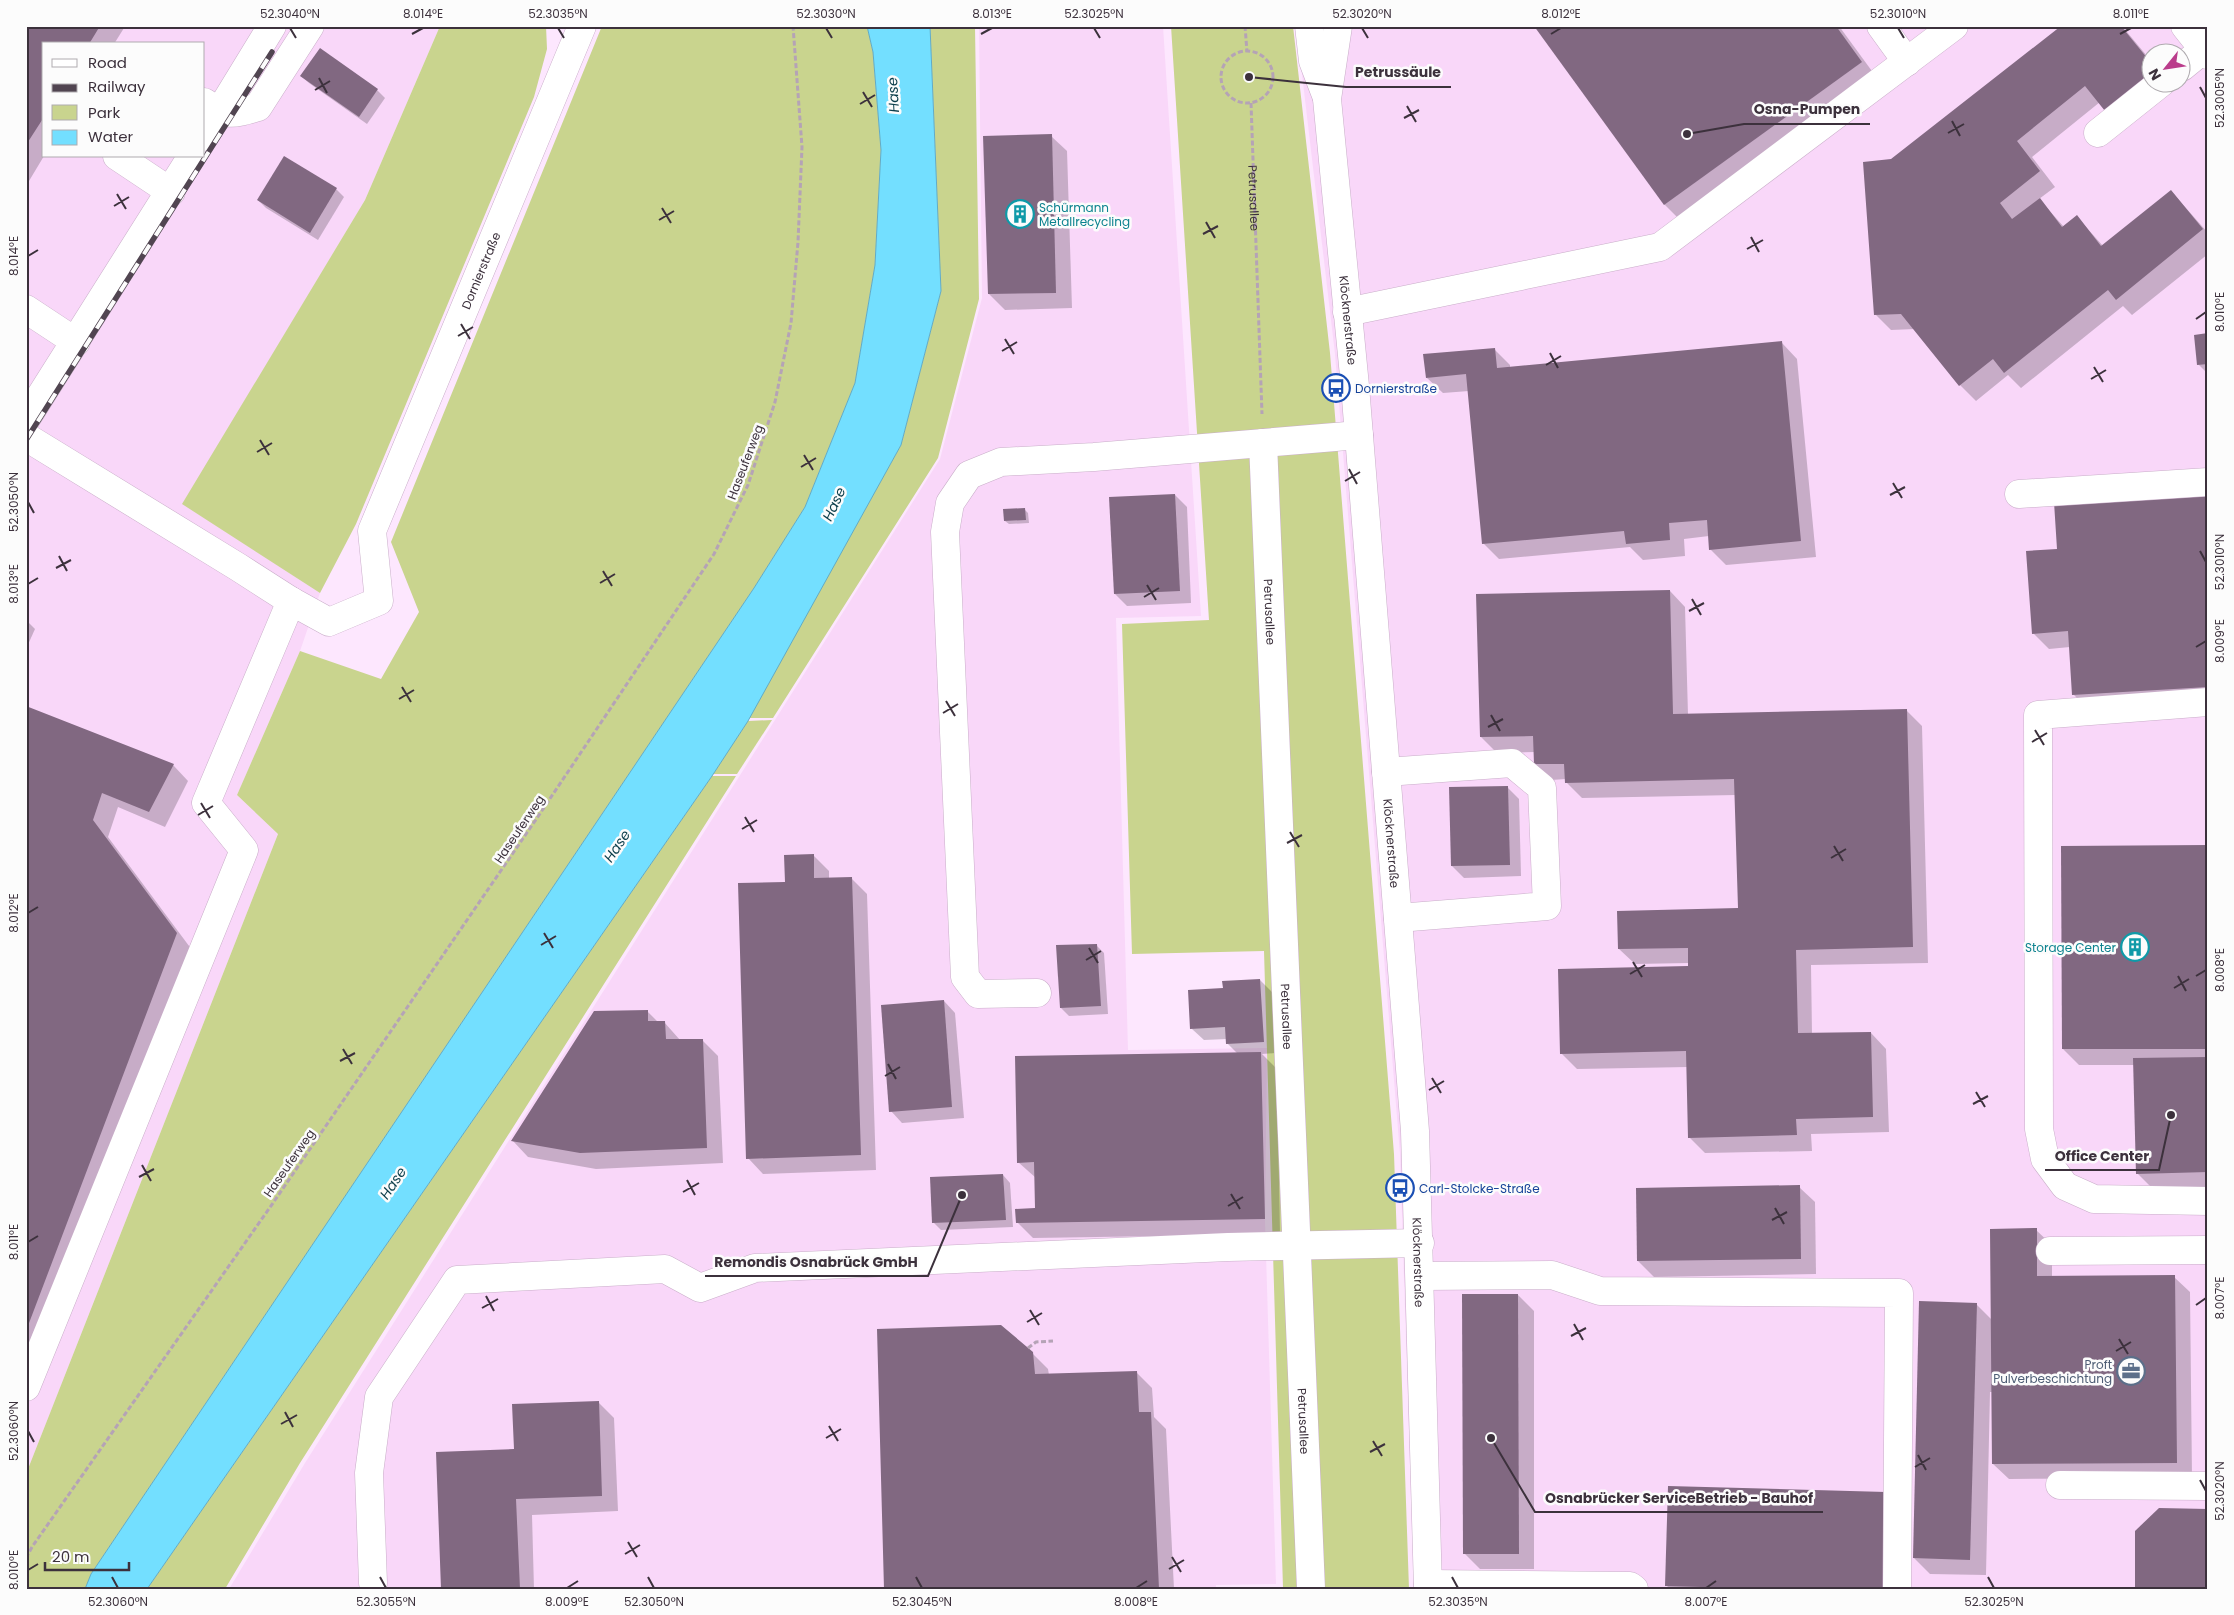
<svg xmlns="http://www.w3.org/2000/svg" width="2234" height="1615" font-family="Poppins,sans-serif">
	<style>
		.built { fill: #f9d7f9; fill-rule: evenodd }
		.green { fill: #c9d48e }
		.water { fill: #73dfff; stroke: #62abc4 }
		.shadow { fill: #0003 }
		.building { fill: #816881 }
		.lines { fill: none; stroke-linecap: round; stroke-linejoin: round }
		.minor-casing { stroke: #c9aec9; stroke-width: 29 }
		.path { stroke: #b5a3b6; stroke-width: 3; stroke-dasharray: 5 2.5; stroke-linecap: butt }
		.minor { stroke: #fff; stroke-width: 28 }
		.rail-casing { stroke: #514551; stroke-width: 5.5 }
		.rail { stroke: #fcfcfc; stroke-width: 4; stroke-dasharray: 11; stroke-linecap: butt }
		.ticks { fill: none; stroke: #3c313c; stroke-width: 2 }
		.labels { text-anchor: middle; dominant-baseline: central; stroke-width: 5; stroke-linejoin: round; paint-order: stroke }
		.street-label { font-size: 12px; fill: #3c313c; stroke: #fcfcfc }
		.culture-label { font-size: 12px; fill: #0d838f; stroke: #fcfcfc; text-anchor: start }
		.transit-label { font-size: 12px; fill: #164399; stroke: #fcfcfc; text-anchor: start }
		.service-label { font-size: 12px; fill: #4e5e75; stroke: #fcfcfc; text-anchor: end }
		.water-label { font-size: 14px; font-style: italic; fill: #0a3d4a; stroke: #fcfcfc }
		.leader { fill: none; stroke: #3c313c; stroke-width: 2 }
		.callout-dot { fill: #3c313c; stroke: #fcfcfc; stroke-width: 2 }
		.callout-label { font-size: 14px; text-anchor: middle; font-weight: bold; fill: #3c313c; stroke: #fcfcfc; stroke-width: 5; stroke-linejoin: round; paint-order: stroke }
		.neatline { fill: none; stroke: #3c313c; stroke-width: 2 }
		.ticks-label { font-size: 12px; text-anchor: middle; fill: #3c313c }
	</style>
	<rect width="100%" height="100%" fill="#fde7fe"/>
	<g class="built">
		<path d="M26,26H440L365,200L183,504L320,593L300,651L237,795L278,834L26,1474ZM44,44H204V156H44Z"/>
		<polygon points="979,26 1163,26 1201,616 1116,618 1128,1050 1267,1048 1265,1221 1276,1584 1216,1585 1216,1589 229,1589 305,1463 940,459 982,298"/>
		<path d="M1342,26H2208V1589H1414L1400,1154L1335,354L1300,57ZM2152,52H2182V82H2152Z"/>
	</g>
	<g class="green">
		<polygon points="440,26 546,26 547,49 534,97 356,524 320,593 182,504 365,200"/>
		<polygon points="602,26 867,26 873,52 881,150 875,265 855,383 805,507 754,588 91,1574 85,1589 26,1589 26,1474 278,834 237,795 300,651 381,679 419,612 391,542"/>
		<polygon points="930,26 975,26 979,299 938,458 773,718 748,718 901,445 941,291"/>
		<polygon points="1171,26 1293,26 1330,353 1394,1154 1409,1589 1257,1589 1283,1588 1264,951 1132,954 1122,624 1209,620"/>
		<polygon points="772,720 737,774 713,774 748,721"/>
		<polygon points="712,776 736,776 300,1463 225,1589 147,1589"/>
	</g>
	<polygon class="water" points="867,26 930,26 941,291 901,445 748,721 712,776 147,1589 85,1589 91,1574 754,588 805,507 855,383 875,265 881,150 873,52"/>
	<g class="shadow">
		<polygon points="26,26 122,26 124,28 114,44 44,44 44,156 26,186"/>
		<polygon points="1535,26 1839,26 1877,78 1680,220 1665,205"/>
		<polygon points="2063,26 2122,26 2152,62 2152,82 2100,102 2032,157 2055,187 2039,199 2064,227 2077,217 2103,246 2171,191 2208,233 2208,254 2132,315 2123,306 2021,388 2008,375 1976,401 1960,385 1915,329 1891,330 1875,314 1891,160"/>
		<polygon points="301,76 377,90 385,98 367,124 309,83"/>
		<polygon points="1051,136 1067,151 1072,308 1005,310 989,294"/>
		<polygon points="336,189 344,197 318,240 266,208 258,200"/>
		<polygon points="2208,335 2208,372 2206,372 2198,364"/>
		<polygon points="1782,343 1797,359 1816,557 1726,565 1710,549 1709,536 1684,539 1685,556 1643,560 1630,547 1499,559 1483,543 1469,391 1443,393 1427,378 1494,349 1510,365 1510,368"/>
		<polygon points="2208,494 2208,703 2089,710 2073,694 2070,647 2049,649 2033,633 2058,550"/>
		<polygon points="1175,495 1187,507 1191,603 1127,606 1115,594"/>
		<polygon points="1024,509 1028,513 1029,523 1009,524 1005,521"/>
		<polygon points="1670,591 1685,607 1688,715 1907,711 1922,726 1928,963 1811,965 1812,1034 1871,1033 1886,1049 1889,1132 1811,1134 1812,1151 1705,1153 1689,1137 1688,1067 1577,1069 1561,1053 1689,967 1689,963 1635,964 1619,949 1739,909 1736,795 1582,798 1566,782 1566,779 1551,780 1535,764 1535,752 1497,753 1481,737"/>
		<polygon points="26,620 35,629 26,649"/>
		<polygon points="26,707 173,765 188,781 165,827 118,807 108,837 192,950 26,1388"/>
		<polygon points="1507,787 1519,799 1521,876 1464,878 1452,866"/>
		<polygon points="2208,847 2208,1188 2153,1189 2137,1173 2135,1065 2079,1065 2063,1049"/>
		<polygon points="813,855 829,871 829,879 851,878 867,894 876,1170 763,1174 748,1158 786,883"/>
		<polygon points="1096,945 1104,953 1108,1014 1069,1016 1061,1008"/>
		<polygon points="1260,980 1272,992 1275,1053 1262,1054 1277,1069 1280,1234 1033,1238 1017,1222 1036,1210 1036,1178 1018,1162 1237,1053 1227,1043 1227,1039 1204,1040 1192,1029 1224,989"/>
		<polygon points="944,1001 955,1013 964,1118 902,1123 891,1111"/>
		<polygon points="647,1011 658,1022 664,1022 680,1040 702,1040 718,1056 723,1163 596,1169 528,1157 513,1141"/>
		<polygon points="1003,1175 1010,1183 1013,1227 941,1230 933,1222"/>
		<polygon points="1799,1187 1815,1202 1816,1274 1654,1277 1638,1261"/>
		<polygon points="2036,1230 2052,1245 2052,1278 2174,1277 2190,1292 2192,1478 2009,1479 1993,1464 1992,1392 1990,1392 1986,1575 1930,1574 1914,1558 1976,1304 1992,1320"/>
		<polygon points="1518,1295 1534,1311 1534,1569 1480,1569 1464,1553"/>
		<polygon points="1032,1353 1048,1369 1049,1375 1136,1372 1152,1388 1154,1417 1166,1429 1174,1589 885,1589"/>
		<polygon points="598,1402 614,1418 618,1511 532,1515 534,1589 442,1589 516,1451"/>
		<polygon points="1885,1494 1899,1589 1670,1589 1666,1585"/>
	</g>
	<g class="building">
		<polygon points="26,26 100,26 89,44 44,44 44,117 26,145"/>
		<polygon points="1534,26 1836,26 1862,62 1664,205"/>
		<polygon points="2061,26 2121,26 2152,64 2152,72 2105,111 2085,86 2017,141 2040,171 2000,203 2012,219 2040,198 2062,227 2077,215 2101,246 2171,190 2203,229 2116,300 2108,290 2004,373 1993,359 1959,386 1901,314 1874,315 1863,162 1891,159"/>
		<polygon points="320,48 378,89 359,117 300,76"/>
		<polygon points="1052,134 1056,293 988,294 983,136"/>
		<polygon points="284,156 337,188 310,233 257,200"/>
		<polygon points="2208,333 2208,364 2197,365 2194,335"/>
		<polygon points="1782,341 1801,541 1709,550 1707,520 1669,523 1670,540 1626,544 1624,531 1482,544 1466,374 1426,378 1423,354 1495,348 1497,368"/>
		<polygon points="2208,493 2208,687 2072,695 2068,631 2032,634 2026,551 2057,549 2054,502"/>
		<polygon points="1175,494 1180,591 1114,594 1109,497"/>
		<polygon points="1025,508 1026,520 1004,521 1003,509"/>
		<polygon points="1670,590 1673,714 1907,709 1913,947 1796,950 1798,1033 1871,1032 1873,1117 1796,1119 1797,1135 1688,1138 1686,1051 1560,1054 1558,969 1688,966 1688,948 1618,949 1617,911 1738,908 1734,779 1565,783 1564,764 1534,764 1533,736 1480,737 1476,594"/>
		<polygon points="26,706 174,764 149,812 102,793 93,820 177,933 26,1331"/>
		<polygon points="1508,786 1510,865 1451,866 1449,787"/>
		<polygon points="2208,845 2208,1049 2062,1049 2061,846"/>
		<polygon points="814,854 814,878 852,877 861,1155 746,1159 738,883 785,882 784,855"/>
		<polygon points="1097,944 1101,1006 1060,1008 1056,945"/>
		<polygon points="1260,979 1264,1042 1226,1044 1225,1027 1190,1029 1188,990 1223,988 1222,981"/>
		<polygon points="944,1000 952,1107 889,1112 881,1005"/>
		<polygon points="648,1010 648,1021 665,1021 666,1039 703,1039 707,1148 580,1153 511,1141 594,1011"/>
		<polygon points="1261,1052 1265,1219 1016,1223 1015,1209 1035,1208 1034,1162 1017,1163 1015,1056"/>
		<polygon points="2208,1057 2208,1172 2136,1174 2133,1058"/>
		<polygon points="1003,1174 1006,1220 932,1223 930,1177"/>
		<polygon points="1800,1185 1801,1259 1637,1261 1636,1188"/>
		<polygon points="2037,1228 2037,1276 2175,1275 2177,1463 1992,1464 1990,1229"/>
		<polygon points="1462,1294 1518,1294 1519,1554 1463,1554"/>
		<polygon points="1919,1301 1977,1303 1970,1560 1913,1558"/>
		<polygon points="1001,1325 1033,1352 1035,1374 1137,1371 1139,1412 1151,1412 1159,1589 884,1589 877,1329"/>
		<polygon points="599,1401 602,1496 516,1499 520,1589 441,1589 436,1452 514,1449 512,1404"/>
		<polygon points="1668,1486 1886,1492 1883,1589 1773,1589 1665,1586"/>
		<polygon points="2159,1508 2208,1509 2208,1589 2135,1589 2135,1531"/>
	</g>
	<g class="lines">
		<defs>
			<g id="minor">
				<polyline points="1309,26 1313,61 1326,95"/>
				<path id="s2" d="M1338,26L1327,99L1355,386L1415,1131L1428,1589"/>
				<polyline points="1881,26 1907,62"/>
				<polyline points="2185,26 2208,55"/>
				<polyline points="2182,67 2204,49"/>
				<path d="M204,102C226,117 234,114 258,107L310,26"/>
				<polyline points="2098,133 2162,82"/>
				<polyline points="204,137 272,26"/>
				<polyline points="117,156 171,192"/>
				<polyline points="26,309 76,342"/>
				<polyline points="1347,312 1660,247 1954,26"/>
				<polyline points="26,419 192,156"/>
				<path id="s3" d="M26,437L238,567L291,601L329,622L379,601L372,531L582,26"/>
				<path id="s4" d="M1263,443L1311,1589"/>
				<polyline points="2019,494 2208,482"/>
				<polyline points="2208,702 2038,715 2039,1129 2045,1159 2065,1186 2094,1199 2208,1201"/>
				<polyline points="1386,772 1512,763 1542,788 1547,906 1398,918"/>
				<polyline points="1037,993 978,994 965,977 945,532 950,503 969,475 1001,462 1094,457 1359,435"/>
				<polyline points="2050,1251 2208,1250"/>
				<polyline points="1420,1276 1552,1275 1600,1291 1899,1293 1897,1589"/>
				<polyline points="26,1387 244,850 206,803 291,601"/>
				<polyline points="2060,1485 2208,1486"/>
				<polyline points="373,1583 369,1473 379,1397 457,1280 665,1269 700,1288 755,1268 1228,1247 1420,1243"/>
				<polyline points="1428,1584 1630,1586 1634,1589"/>
			</g>
		</defs>
		<use href="#minor" class="minor-casing"/>
		<g class="path">
			<polyline points="1245,26 1247,52"/>
			<circle cx="1247" cy="77" r="26"/>
			<path id="s1" d="M1251,103L1262,414"/>
			<polyline points="1028,1348 1036,1342 1053,1341"/>
			<polyline points="26,1558 32,1547 273,1203 537,818 714,554 748,485 775,402 791,323 798,242 802,147 793,26"/>
		</g>
		<use href="#minor" class="minor"/>
		<defs>
			<polyline id="rail" points="26,440 272,52"/>
		</defs>
		<use href="#rail" class="rail-casing"/>
		<use href="#rail" class="rail"/>
	</g>
	<path class="ticks" d="M290,28L296,38M558,28L564,38M826,28L832,38M1094,28L1100,38M1362,28L1368,38M1898,28L1904,38M412,34L423,28M981,34L992,28M1551,34L1561,28M2120,34L2131,28M319,78L327,93M2200,87L2206,98M315,90L330,81M863,92L872,107M860,104L875,95M1407,106L1416,122M1404,118L1419,110M1952,121L1960,136M1948,133L1964,124M117,194L126,209M114,206L129,197M662,208L671,223M659,220L674,211M1206,222L1215,238M1203,234L1218,226M1751,237L1759,252M1747,249L1763,240M28,256L38,250M2196,319L2206,312M461,324L470,339M458,336L473,327M1005,339L1014,354M1002,351L1017,342M1550,353L1558,368M1546,365L1561,356M2094,367L2103,382M2091,379L2106,370M260,440L269,455M257,452L272,443M804,455L813,470M801,467L816,458M1349,469L1357,484M1345,481L1360,472M1893,483L1902,498M1890,495L1905,487M28,502L34,513M2200,551L2206,562M59,556L67,571M56,568L71,560M603,571L612,586M600,583L615,574M28,584L38,578M1147,585L1156,600M1144,597L1159,588M1692,599L1701,615M1689,611L1704,603M2196,647L2206,641M402,687L411,702M399,699L414,690M946,701L955,716M943,713L958,704M1491,715L1500,731M1488,727L1503,719M2035,730L2044,745M2032,742L2047,733M201,803L210,818M198,815L213,806M745,817L754,832M742,829L757,820M1290,832L1299,847M1287,843L1302,835M1834,846L1843,861M1831,858L1846,849M28,913L38,907M544,933L553,948M541,945L556,936M1089,948L1098,963M1086,960L1101,951M1633,962L1642,977M1630,974L1645,965M2178,976L2186,991M2196,976L2206,970M2174,988L2189,979M343,1049L352,1064M340,1061L355,1053M888,1064L896,1079M885,1076L900,1067M1432,1078L1441,1093M1429,1090L1444,1081M1976,1092L1985,1107M1973,1104L1988,1096M142,1165L151,1181M139,1177L154,1169M687,1180L695,1195M683,1192L699,1183M1231,1194L1240,1209M1228,1206L1243,1197M1775,1208L1784,1224M1772,1220L1787,1212M28,1242L38,1236M486,1296L494,1311M2196,1305L2206,1298M482,1308L498,1299M1030,1310L1039,1325M1027,1322L1042,1313M1574,1324L1583,1340M1571,1336L1586,1328M2119,1339L2128,1354M2116,1351L2131,1342M285,1412L293,1427M281,1424L297,1415M829,1426L838,1441M28,1431L34,1442M826,1438L841,1429M1373,1441L1382,1456M1370,1452L1385,1444M1918,1455L1926,1470M1915,1467L1930,1458M2200,1480L2206,1491M628,1542L637,1557M625,1554L640,1545M1172,1557L1181,1572M1169,1569L1184,1560M28,1570L38,1564M112,1577L118,1588M380,1577L386,1588M648,1577L654,1588M916,1577L922,1588M1452,1577L1458,1588M1988,1577L1994,1588M567,1588L578,1581M1136,1588L1147,1581M1706,1588L1716,1581"/>
	<defs>
		<symbol id="building-ring" viewBox="-11 -11 22 22"><circle r="9.5" fill="#fcfcfc" stroke="#0f9aa8" stroke-width="1.5"/><path d="M-4-6H4V6H1V3H-1V6H-4ZM-2.5-4.3h1.7v1.8h-1.7ZM.8-4.3h1.7v1.8H.8ZM-2.5-1h1.7V.8h-1.7ZM.8-1h1.7V.8H.8Z" fill="#0f9aa8"/></symbol>
		<symbol id="bus-ring" viewBox="-11 -11 22 22"><circle r="9.5" fill="#fcfcfc" stroke="#1a4fb4" stroke-width="1.5"/><path d="M-5-6H5V4H4V6H2V4H-2V6H-4V4H-5ZM-3.5-4V0h7V-4ZM-3.5 1.2v1.5H-2V1.2ZM2 1.2v1.5H3.5V1.2Z" fill="#1a4fb4"/></symbol>
		<symbol id="office-ring" viewBox="-11 -11 22 22"><circle r="9.5" fill="#fcfcfc" stroke="#5c6f8a" stroke-width="1.5"/><path d="M-6-3h4V-5.5h4V-3h4V5H-6ZM-1-4.5V-3h2v-1.5ZM-6 0V1H6V0Z" fill="#5c6f8a"/></symbol>
	</defs>
	<g fill-rule="evenodd">
		<use href="#building-ring" x="1004" y="198" width="32" height="32"/>
		<use href="#bus-ring" x="1320" y="372" width="32" height="32"/>
		<use href="#building-ring" x="2119" y="931" width="32" height="32"/>
		<use href="#bus-ring" x="1384" y="1172" width="32" height="32"/>
		<use href="#office-ring" x="2115" y="1355" width="32" height="32"/>
	</g>
	<g class="labels">
		<g class="street-label">
			<text stroke="none"><textPath href="#s1" startOffset="95">Petrusallee</textPath></text>
			<text stroke="none"><textPath href="#s3" startOffset="762">Dornierstraße</textPath></text>
			<text stroke="none"><textPath href="#s2" startOffset="296">Klöcknerstraße</textPath></text>
			<text transform="translate(745 462) rotate(-69)">Haseuferweg</text>
			<text stroke="none"><textPath href="#s4" startOffset="169">Petrusallee</textPath></text>
			<text transform="translate(519 829) rotate(-56)">Haseuferweg</text>
			<text stroke="none"><textPath href="#s2" startOffset="821">Klöcknerstraße</textPath></text>
			<text stroke="none"><textPath href="#s4" startOffset="574">Petrusallee</textPath></text>
			<text transform="translate(289 1163) rotate(-55)">Haseuferweg</text>
			<text stroke="none"><textPath href="#s2" startOffset="1241">Klöcknerstraße</textPath></text>
			<text stroke="none"><textPath href="#s4" startOffset="979">Petrusallee</textPath></text>
		</g>
		<g class="culture-label">
			<text x="1039" y="207">Schürmann<tspan x="1039" dy="14">Metallrecycling</tspan></text>
			<text x="2116" y="947" text-anchor="end">Storage Center</text>
		</g>
		<g class="transit-label">
			<text x="1355" y="388">Dornierstraße</text>
			<text x="1419" y="1188">Carl-Stolcke-Straße</text>
		</g>
		<g class="service-label">
			<text x="2112" y="1364">Proft<tspan x="2112" dy="14">Pulverbeschichtung</tspan></text>
		</g>
		<g class="water-label">
			<text transform="translate(893 95) rotate(-93)">Hase</text>
			<text transform="translate(834 504) rotate(-65)">Hase</text>
			<text transform="translate(617 846) rotate(-56)">Hase</text>
			<text transform="translate(393 1183) rotate(-56)">Hase</text>
		</g>
	</g>
	<path class="leader" d="M1249 77L1346 87H1451M1687 134L1744 124H1870M2171 1115L2159 1170H2045M962 1195L928 1276H705M1491 1438L1535 1512H1823"/>
	<g class="callout-dot">
		<circle cx="1249" cy="77" r="5"/>
		<circle cx="1687" cy="134" r="5"/>
		<circle cx="2171" cy="1115" r="5"/>
		<circle cx="962" cy="1195" r="5"/>
		<circle cx="1491" cy="1438" r="5"/>
	</g>
	<g class="callout-label">
		<text x="1398" y="77">Petrussäule</text>
		<text x="1807" y="114">Osna-Pumpen</text>
		<text x="2102" y="1161">Office Center</text>
		<text x="816" y="1267">Remondis Osnabrück GmbH</text>
		<text x="1679" y="1503">Osnabrücker ServiceBetrieb - Bauhof</text>
	</g>
	<rect width="2234" height="1615" fill="none" stroke="#fcfcfc" stroke-width="55"/>
	<rect x="42" y="42" width="162" height="115" fill="#fcfcfc" stroke="#afabaf"/>
	<rect x="52" y="59" width="25" height="8" fill="#ffffff" stroke="#afabaf"/>
	<text x="88" y="68" font-size="15" fill="#3c313c">Road</text>
	<rect x="52" y="84" width="25" height="8" fill="#514551" stroke="#afabaf"/>
	<text x="88" y="92" font-size="15" fill="#3c313c">Railway</text>
	<rect x="52" y="105" width="25" height="15" fill="#c9d48e" stroke="#afabaf"/>
	<text x="88" y="118" font-size="15" fill="#3c313c">Park</text>
	<rect x="52" y="130" width="25" height="15" fill="#73dfff" stroke="#afabaf"/>
	<text x="88" y="142" font-size="15" fill="#3c313c">Water</text>
	<g transform="translate(2166 68) rotate(240)"><circle r="24" fill="#fcfcfc" stroke="#afabaf"/>
	<path d="M0-4L9 19L0 12L-9 19Z" fill="#ba3c8b"/>
	<text y="-8" font-size="14" font-weight="bold" text-anchor="middle" fill="#3c313c">N</text>
	</g>
	<path d="M45 1562v8h84v-8" fill="none" stroke="#3c313c" stroke-width="2.5"/>
	<text x="52" y="1562" font-size="15" fill="#3c313c" stroke="#fcfcfc" stroke-width="4" paint-order="stroke">20 m</text>
	<rect x="28" y="28" width="2178" height="1560" class="neatline"/>
	<g class="ticks-label">
		<text x="290" y="18">52.3040°N</text>
		<text x="423" y="18">8.014°E</text>
		<text x="558" y="18">52.3035°N</text>
		<text x="826" y="18">52.3030°N</text>
		<text x="992" y="18">8.013°E</text>
		<text x="1094" y="18">52.3025°N</text>
		<text x="1362" y="18">52.3020°N</text>
		<text x="1561" y="18">8.012°E</text>
		<text x="1898" y="18">52.3010°N</text>
		<text x="2131" y="18">8.011°E</text>
		<text transform="translate(2220 98) rotate(-90)" y="4">52.3005°N</text>
		<text transform="translate(14 256) rotate(-90)" y="4">8.014°E</text>
		<text transform="translate(2220 312) rotate(-90)" y="4">8.010°E</text>
		<text transform="translate(14 502) rotate(-90)" y="4">52.3050°N</text>
		<text transform="translate(2220 562) rotate(-90)" y="4">52.3010°N</text>
		<text transform="translate(14 584) rotate(-90)" y="4">8.013°E</text>
		<text transform="translate(2220 641) rotate(-90)" y="4">8.009°E</text>
		<text transform="translate(14 913) rotate(-90)" y="4">8.012°E</text>
		<text transform="translate(2220 970) rotate(-90)" y="4">8.008°E</text>
		<text transform="translate(14 1242) rotate(-90)" y="4">8.011°E</text>
		<text transform="translate(2220 1298) rotate(-90)" y="4">8.007°E</text>
		<text transform="translate(14 1431) rotate(-90)" y="4">52.3060°N</text>
		<text transform="translate(2220 1491) rotate(-90)" y="4">52.3020°N</text>
		<text transform="translate(14 1570) rotate(-90)" y="4">8.010°E</text>
		<text x="118" y="1606">52.3060°N</text>
		<text x="386" y="1606">52.3055°N</text>
		<text x="567" y="1606">8.009°E</text>
		<text x="654" y="1606">52.3050°N</text>
		<text x="922" y="1606">52.3045°N</text>
		<text x="1136" y="1606">8.008°E</text>
		<text x="1458" y="1606">52.3035°N</text>
		<text x="1706" y="1606">8.007°E</text>
		<text x="1994" y="1606">52.3025°N</text>
	</g>
</svg>
